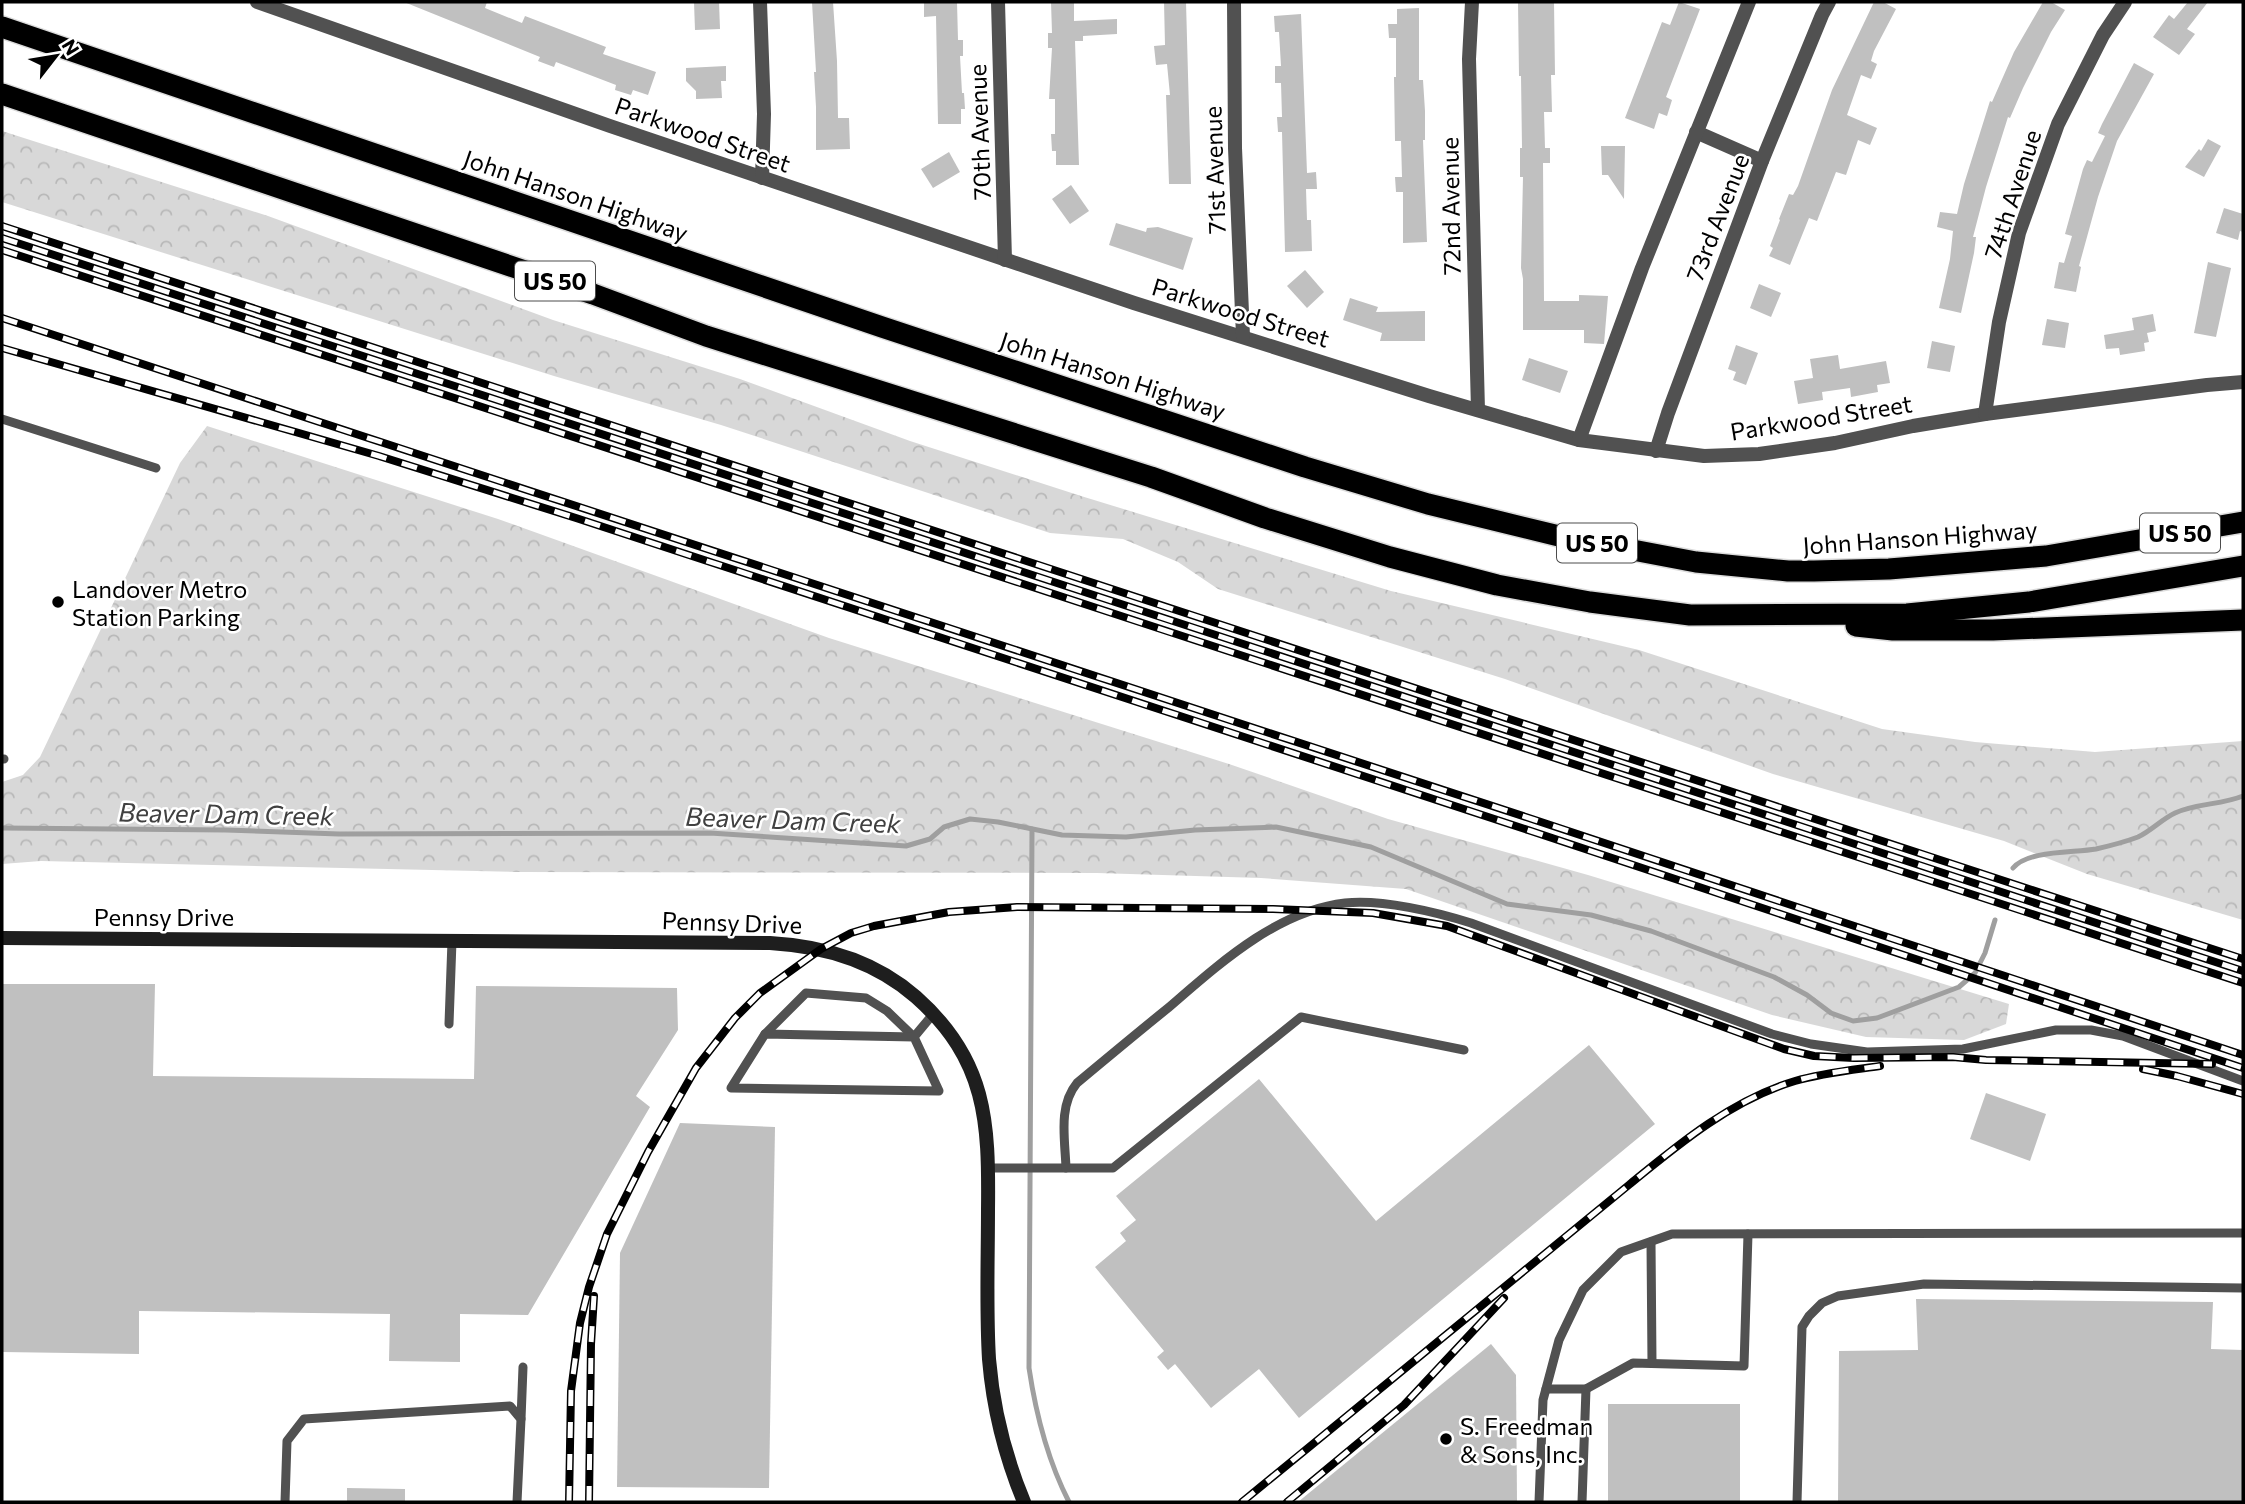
<svg xmlns="http://www.w3.org/2000/svg" width="2245" height="1504" font-family="Commissioner,sans-serif">
	<style>
		.forest { fill: url(#forest-crowns) }
		.lines { fill: none; stroke-linecap: round; stroke-linejoin: round }
		.stream { stroke: #9f9f9f; stroke-width: 5 }
		.building { fill: #c0c0c0 }
		.motorway-casing { stroke: #dbdbdb; stroke-width: 24 }
		.service { stroke: #515151; stroke-width: 9 }
		.minor { stroke: #515151; stroke-width: 14 }
		.secondary { stroke: #1e1e1e; stroke-width: 14 }
		.motorway { stroke: #000; stroke-width: 21 }
		.rail-casing { stroke: #000; stroke-width: 8 }
		.rail { stroke: #fff; stroke-width: 5; stroke-dasharray: 16; stroke-linecap: butt }
		.poi-dot { fill: #000; stroke: #fff; stroke-width: 2.5 }
		.labels { text-anchor: middle; dominant-baseline: central; stroke-width: 5; stroke-linejoin: round; paint-order: stroke }
		.shield { fill: #fff; stroke: #4c4c4c; stroke-width: 2 }
		.shield-label { font-size: 23px; font-weight: bold; fill: #000 }
		.street-label { font-size: 24px; fill: #000; stroke: #fff }
		.poi-label { font-size: 24px; fill: #000; stroke: #fff; text-anchor: start }
		.water-label { font-size: 26px; font-style: italic; fill: #404040; stroke: #fff }
	</style>
	<defs>
		<pattern id="forest-crowns" width="20" height="18" patternUnits="userSpaceOnUse" patternTransform="scale(1.75)"><rect width="20" height="18" fill="#d8d8d8"/><path d="M2 6a3 3 0 1 1 6 0M12 15a3 3 0 1 1 6 0" fill="none" stroke="#b8b8b8"/></pattern>
	</defs>
	<rect width="100%" height="100%" fill="#fff"/>
	<g class="forest">
		<polygon points="2,131 268,216 553,320 740,379 910,441 1081,496 1391,591 1639,650 1882,729 1975,742 2095,752 2243,741 2243,920 2087,874 2004,841 1773,774 1505,679 1218,589 1178,562 1123,539 1050,533 721,425 554,376 2,202"/>
		<polygon points="207,426 498,519 829,638 1229,764 1388,819 1588,875 2009,1004 2006,1024 1964,1040 1866,1037 1772,1015 1406,889 1261,878 1097,873 520,872 41,861 2,864 2,782 23,775 40,757 180,463"/>
	</g>
	<g class="lines">
		<g class="stream">
			<polyline points="2,828 226,830 339,834 710,833 906,846 930,839 944,827 970,819 998,822 1062,835 1126,837 1195,830 1276,827 1371,847 1507,904 1591,915 1651,931 1774,977 1807,995 1831,1013 1853,1021 1877,1018 1959,987 1975,973 1985,953 1995,920"/>
			<path d="M1032,829L1029,1368C1036,1415 1047,1459 1069,1502"/>
			<path d="M2013,868C2028,850 2073,853 2096,849C2109,846 2125,842 2138,837C2151,831 2162,819 2175,813C2196,803 2221,805 2243,796"/>
		</g>
	</g>
	<g class="building">
		<polygon points="404,2 487,2 485,8 522,23 525,16 606,47 603,54 656,72 648,95 633,90 631,95 615,90 616,85 556,62 554,67 538,61 540,57"/>
		<polygon points="694,2 719,2 720,29 695,30"/>
		<polygon points="812,2 833,2 837,61 838,118 849,118 850,149 816,150 816,107 814,72 816,72"/>
		<polygon points="924,2 957,2 958,40 963,40 963,56 960,56 962,93 964,93 965,109 961,109 961,124 938,124 936,16 924,17"/>
		<polygon points="1051,2 1074,2 1074,21 1117,19 1117,34 1083,36 1083,41 1075,41 1079,165 1056,165 1056,151 1052,151 1051,134 1055,134 1055,99 1049,99 1052,48 1048,48 1048,33 1052,33"/>
		<polygon points="1164,2 1186,2 1191,184 1169,184 1166,95 1170,95 1167,64 1156,65 1154,46 1165,45"/>
		<polygon points="1518,2 1554,2 1555,75 1551,75 1552,112 1544,112 1545,148 1550,148 1550,163 1543,163 1544,301 1579,301 1579,295 1608,296 1604,344 1584,343 1584,330 1523,330 1523,279 1521,268 1523,177 1520,177 1520,148 1522,148 1521,76 1519,76"/>
		<polygon points="1679,2 1700,9 1666,97 1672,100 1667,116 1659,113 1654,129 1625,118 1662,22 1670,25"/>
		<polygon points="1874,2 1883,2 1896,9 1874,51 1871,61 1877,64 1871,79 1861,75 1847,115 1877,128 1870,145 1858,140 1846,175 1836,172 1817,221 1809,218 1790,265 1769,256 1773,248 1770,246 1780,220 1779,219 1789,194 1793,195 1798,186 1832,90"/>
		<polygon points="2043,2 2051,2 2065,10 2051,32 2023,88 2010,118 2008,117 1986,187 1973,237 1976,237 1974,253 1961,313 1939,308 1950,259 1953,231 1937,227 1940,212 1957,214 1964,184 1990,101 1992,102 2014,52"/>
		<polygon points="2188,2 2208,2 2187,29 2195,34 2179,55 2153,37 2169,15 2174,19"/>
		<polygon points="1419,8 1419,80 1423,80 1425,111 1425,140 1423,140 1427,242 1403,243 1403,192 1396,192 1395,177 1402,177 1401,141 1395,141 1394,77 1396,77 1396,38 1389,38 1388,24 1397,24 1397,9"/>
		<polygon points="1301,14 1307,173 1316,172 1317,189 1306,189 1307,220 1311,220 1312,251 1285,252 1282,132 1278,132 1277,117 1282,117 1281,83 1275,83 1275,66 1281,66 1279,32 1275,32 1274,16"/>
		<polygon points="2134,63 2154,74 2117,141 2098,197 2079,266 2081,267 2076,292 2054,288 2059,262 2064,263 2072,236 2065,234 2083,169 2087,160 2092,162 2105,136 2098,133 2102,124"/>
		<polygon points="726,66 726,81 721,81 722,98 696,99 696,91 686,81 686,68"/>
		<polygon points="2208,139 2221,146 2204,177 2185,167 2199,149 2201,151"/>
		<polygon points="1601,146 1625,146 1624,199 1608,175 1602,175"/>
		<polygon points="949,152 960,172 933,188 921,169"/>
		<polygon points="1071,185 1089,211 1070,224 1052,199"/>
		<polygon points="2224,208 2243,214 2243,232 2240,231 2238,240 2216,233"/>
		<polygon points="1116,223 1146,232 1147,228 1158,227 1193,238 1183,270 1109,245"/>
		<polygon points="2208,262 2231,268 2216,337 2194,333"/>
		<polygon points="1305,270 1324,292 1307,308 1287,286"/>
		<polygon points="1759,284 1781,293 1771,317 1750,308"/>
		<polygon points="1350,298 1378,307 1376,312 1425,311 1425,341 1380,341 1382,333 1343,320"/>
		<polygon points="2153,314 2156,331 2147,333 2149,342 2144,343 2145,351 2120,355 2119,348 2106,349 2104,335 2134,330 2132,318"/>
		<polygon points="2047,319 2069,323 2065,348 2042,345"/>
		<polygon points="1932,341 1955,346 1950,372 1927,368"/>
		<polygon points="1736,345 1758,353 1746,385 1733,380 1736,372 1728,369"/>
		<polygon points="1838,355 1840,369 1886,361 1890,383 1877,385 1878,392 1851,397 1850,388 1822,392 1823,400 1798,404 1794,381 1813,378 1810,359"/>
		<polygon points="1529,358 1568,371 1560,393 1522,380"/>
		<polygon points="2,984 155,984 153,1076 474,1079 476,986 677,988 678,1030 636,1096 650,1107 528,1315 460,1314 460,1362 389,1361 390,1314 139,1311 139,1354 2,1352"/>
		<polygon points="1589,1045 1655,1124 1299,1418 1259,1369 1211,1408 1175,1364 1168,1370 1157,1357 1164,1351 1095,1267 1126,1241 1120,1233 1136,1220 1116,1196 1259,1079 1376,1221"/>
		<polygon points="1986,1093 2046,1114 2030,1161 1970,1139"/>
		<polygon points="680,1123 775,1127 769,1488 617,1487 620,1253"/>
		<polygon points="1916,1299 2213,1302 2211,1349 2243,1350 2243,1502 1838,1502 1839,1351 1918,1350"/>
		<polygon points="1491,1344 1516,1375 1517,1502 1298,1502"/>
		<rect x="1608" y="1404" width="132" height="98"/>
		<polygon points="347,1488 405,1489 405,1502 347,1502"/>
	</g>
	<g class="lines">
		<defs>
			<g id="motorway">
				<polyline points="2,27 882,327 1305,467 1428,504 1559,536 1696,562 1788,571 1814,571 1889,569 2046,556 2243,522"/>
				<polyline points="2,94 593,294 706,336 1151,477 1265,518 1390,557 1497,585 1590,602 1690,615 1907,614 2029,602 2243,566"/>
				<polyline points="1856,626 1893,630 1993,630 2243,620"/>
			</g>
		</defs>
		<use href="#motorway" class="motorway-casing"/>
		<g class="service">
			<polyline points="2,419 156,468"/>
			<polyline points="2,759 4,759"/>
			<polyline points="449,1024 452,941"/>
			<polyline points="765,1034 806,993 866,998 887,1011 914,1037"/>
			<polyline points="914,1037 765,1034 731,1088 939,1091 914,1037 934,1013"/>
			<polyline points="989,1168 1113,1168 1301,1017 1464,1050"/>
			<path d="M1066,1168C1065,1139 1058,1106 1077,1083C1107,1058 1137,1033 1168,1008C1218,965 1276,911 1345,903C1382,899 1436,912 1471,923L1772,1034L1811,1044L1867,1052L1963,1049L2056,1030H2091L2123,1036L2243,1081"/>
			<polyline points="1651,1242 1652,1363"/>
			<polyline points="1546,1389 1586,1389 1633,1363 1744,1366 1748,1234"/>
			<polyline points="521,1419 523,1367"/>
			<polyline points="285,1502 287,1441 304,1419 510,1406 521,1419 517,1502"/>
			<polyline points="1539,1502 1543,1400 1559,1340 1583,1290 1621,1252 1672,1234 2243,1233"/>
			<polyline points="1582,1502 1586,1389"/>
			<polyline points="1797,1502 1802,1327 1809,1316 1822,1303 1838,1296 1924,1284 2243,1288"/>
		</g>
		<g class="minor">
			<polyline points="257,2 610,126 1134,303 1429,396 1579,440 1704,456 1759,454 1835,443 1913,426 1985,414 2207,385 2243,382"/>
			<polyline points="760,2 764,114 762,178"/>
			<polyline points="998,2 1005,260"/>
			<polyline points="1234,2 1235,148 1243,336"/>
			<polyline points="1472,2 1469,59 1478,410"/>
			<polyline points="1696,132 1762,161"/>
			<polyline points="1985,414 1999,322 2019,233 2058,124 2103,35 2125,2"/>
			<polyline points="1579,440 1642,268 1749,2"/>
			<polyline points="1656,451 1668,413 1762,161 1822,15 1829,2"/>
		</g>
		<path class="secondary" d="M2,938L770,943C824,946 875,961 916,997C987,1060 989,1122 988,1210C988,1259 986,1309 989,1359C993,1408 1005,1456 1024,1502"/>
		<use href="#motorway" class="motorway"/>
		<defs>
			<g id="rail">
				<polyline points="2,226 2243,959"/>
				<polyline points="2,238 2243,971"/>
				<polyline points="2,250 2243,983"/>
				<polyline points="2,318 1535,820 2243,1055"/>
				<polyline points="2,348 379,456 576,518 1531,831 2243,1068"/>
				<polyline points="2143,1069 2177,1076 2243,1094"/>
				<polyline points="569,1502 571,1391 580,1323 589,1287 607,1234 648,1152 696,1068 735,1018 760,993 821,949 851,933 874,926 949,912 1017,907 1273,909 1373,913 1447,926 1784,1049 1814,1056 1854,1058 1953,1057 1986,1060 2212,1064"/>
				<polyline points="589,1502 591,1344 594,1296"/>
				<path d="M1242,1502L1630,1184C1680,1143 1732,1100 1795,1081C1822,1073 1852,1070 1880,1066"/>
				<polyline points="1287,1502 1404,1405 1504,1298"/>
			</g>
		</defs>
		<use href="#rail" class="rail-casing"/>
		<use href="#rail" class="rail"/>
	</g>
	<g class="poi-dot">
		<circle cx="58" cy="602" r="7"/>
		<circle cx="1446" cy="1439" r="7"/>
	</g>
	<g class="labels">
		<g class="shield">
			<rect x="515" y="261.5" width="80" height="39" rx="5"/>
			<rect x="2140" y="513.5" width="80" height="39" rx="5"/>
			<rect x="1557" y="523.5" width="80" height="39" rx="5"/>
		</g>
		<g class="shield-label">
			<text x="555" y="281">US 50</text>
			<text x="2180" y="533">US 50</text>
			<text x="1597" y="543">US 50</text>
		</g>
		<g class="street-label">
			<text transform="translate(979 132) rotate(-92)">70th Avenue</text>
			<text transform="translate(703 134) rotate(19)">Parkwood Street</text>
			<text transform="translate(1214 170) rotate(-92)">71st Avenue</text>
			<text transform="translate(2012 194) rotate(-72)">74th Avenue</text>
			<text transform="translate(576 195) rotate(19)">John Hanson Highway</text>
			<text transform="translate(1450 206) rotate(-91)">72nd Avenue</text>
			<text transform="translate(1717 217) rotate(-69)">73rd Avenue</text>
			<text transform="translate(1241 312) rotate(17)">Parkwood Street</text>
			<text transform="translate(1113 375) rotate(18)">John Hanson Highway</text>
			<text transform="translate(1821 417) rotate(-9)">Parkwood Street</text>
			<text transform="translate(1920 537) rotate(-4)">John Hanson Highway</text>
			<text x="164" y="916">Pennsy Drive</text>
			<text transform="translate(732 922) rotate(2)">Pennsy Drive</text>
		</g>
		<g class="poi-label">
			<text x="72" y="588">Landover Metro<tspan x="72" dy="28">Station Parking</tspan></text>
			<text x="1460" y="1425">S. Freedman<tspan x="1460" dy="28">&amp; Sons, Inc.</tspan></text>
		</g>
		<g class="water-label">
			<text transform="translate(226 813) rotate(1)">Beaver Dam Creek</text>
			<text transform="translate(793 819) rotate(2)">Beaver Dam Creek</text>
		</g>
	</g>
	<rect width="2245" height="1504" fill="none" stroke="#000000" stroke-width="7"/>
	<g transform="translate(56 56) rotate(59)" stroke="#ffffff" stroke-width="5" paint-order="stroke">
	<path d="M0-5L12 26L0 18L-12 26Z" fill="#000000"/>
	<text y="-10" font-size="19" font-weight="bold" text-anchor="middle" fill="#000000">N</text>
	</g>
</svg>
